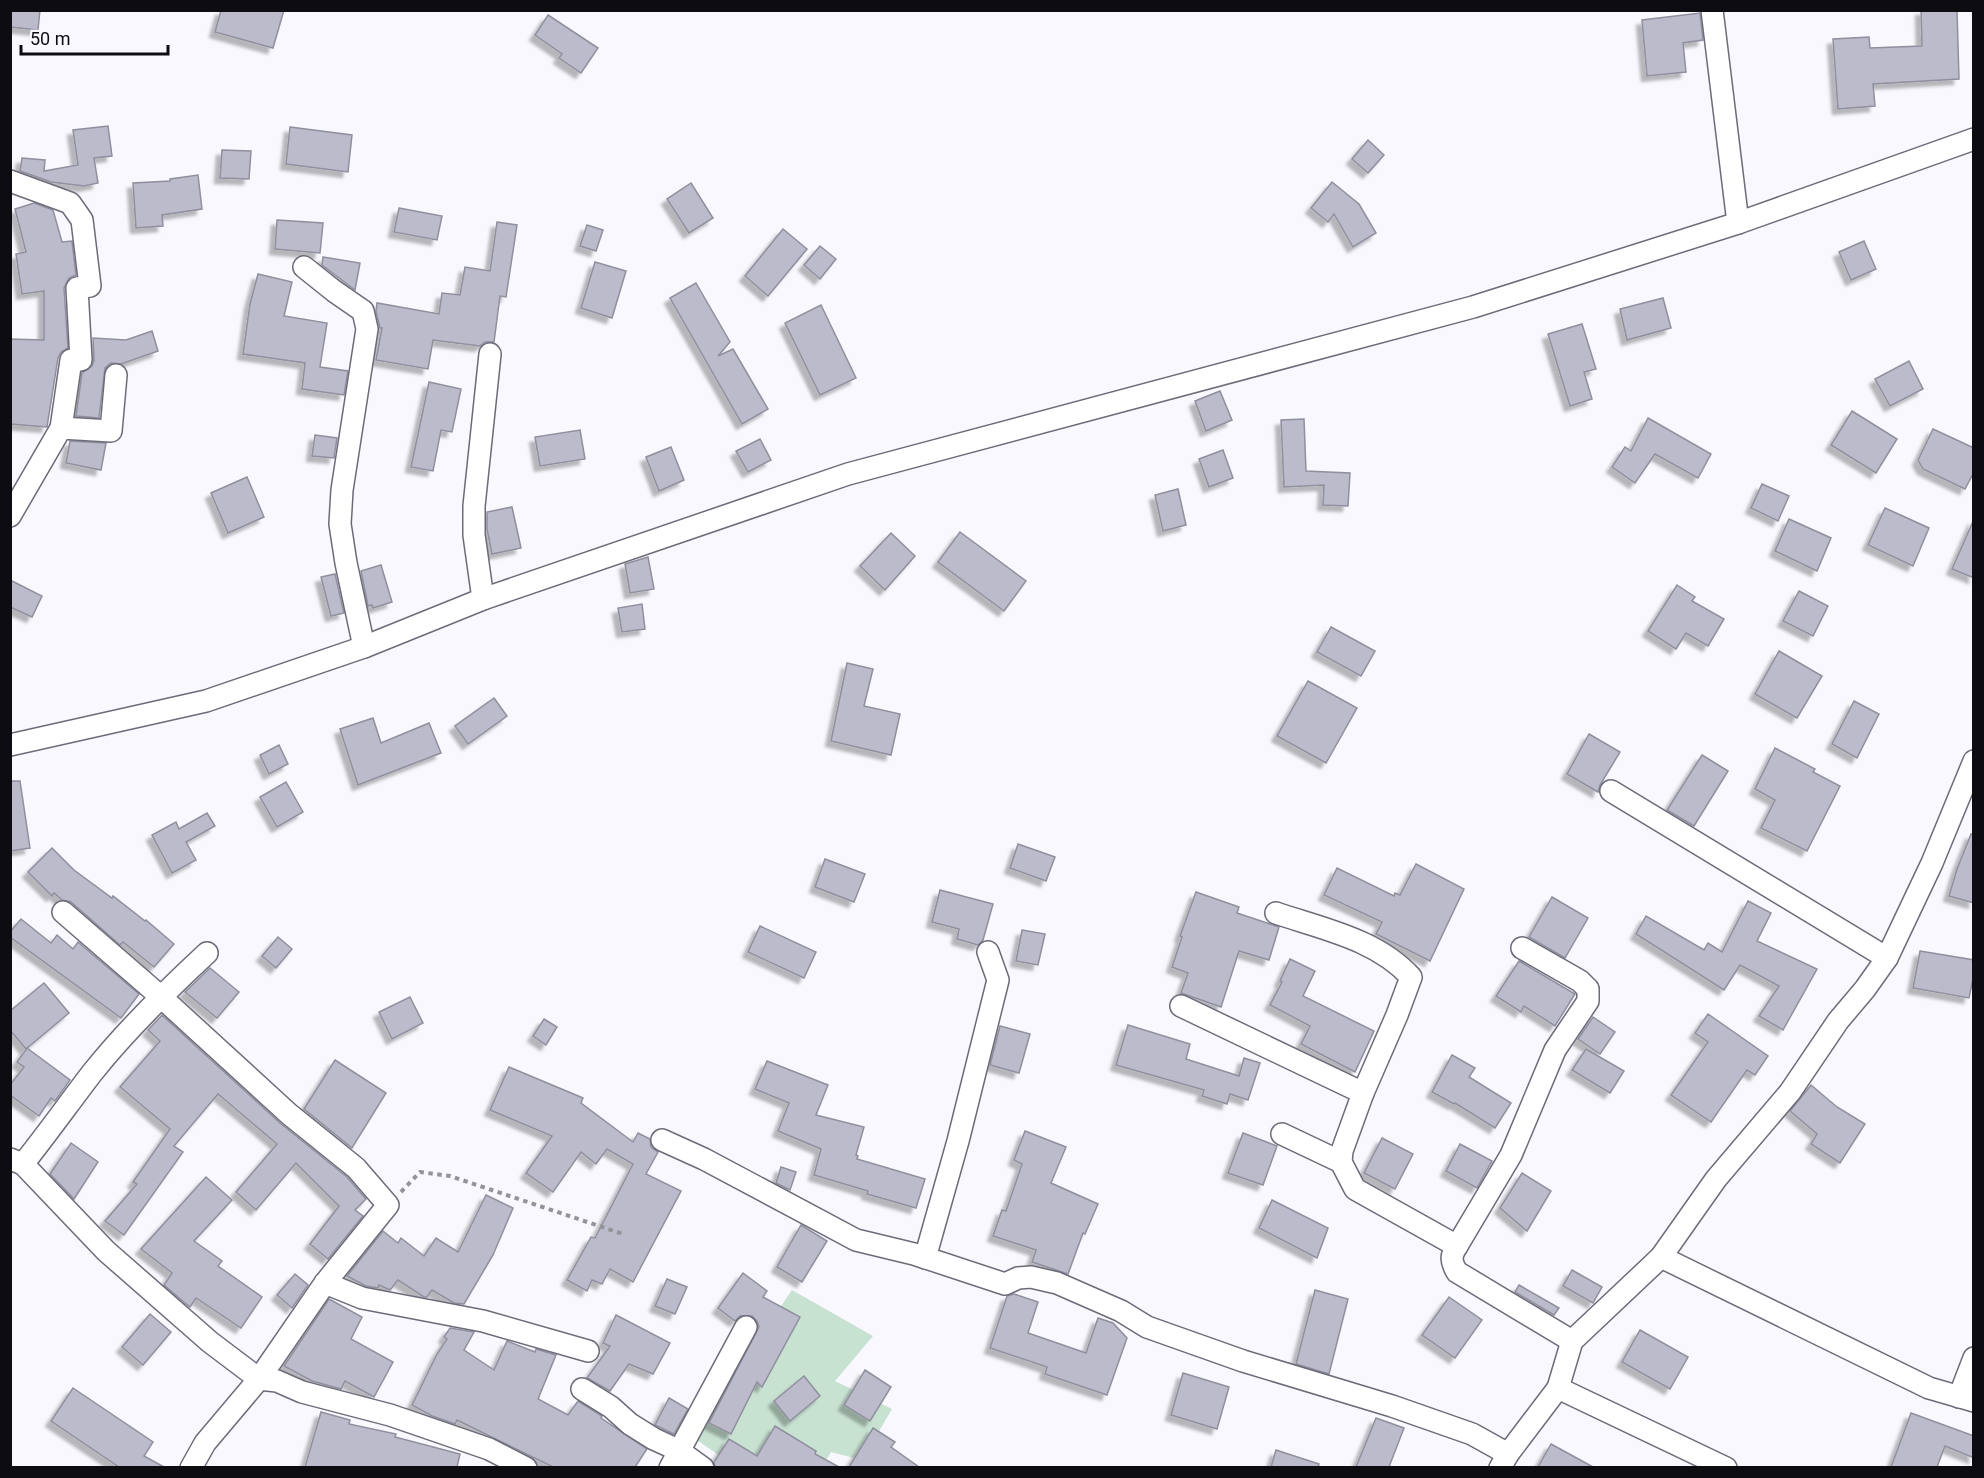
<svg xmlns="http://www.w3.org/2000/svg" width="1984" height="1478" font-family="Roboto,sans-serif">
	<style>
		.green { fill: #c8e2d2 }
		.building { fill: #bcbbcb; stroke: #908f9e; stroke-width: 1.5; filter: url(#shadow) }
		.lines { fill: none; stroke-linecap: round; stroke-linejoin: round }
		.minor-casing { stroke: #6c6b79; stroke-width: 24 }
		.path { stroke: #939399; stroke-width: 4; stroke-dasharray: 4.5 4.5; stroke-linecap: butt }
		.minor { stroke: #fff; stroke-width: 21 }
	</style>
	<defs>
		<filter id="shadow"><feDropShadow dx="-5.5" dy="5.5" stdDeviation="1.5" flood-color="#0004"/></filter>
	</defs>
	<rect width="100%" height="100%" fill="#f8f8fe"/>
	<polygon class="green" points="792,1290 873,1336 835,1381 892,1409 862,1460 831,1452 822,1467 785,1467 776,1464 773,1467 736,1467 691,1436 727,1356 742,1363"/>
	<g class="building">
		<polygon points="10,10 40,10 38,30 10,27"/>
		<polygon points="221,10 284,10 273,48 215,32"/>
		<polygon points="1921,10 1957,10 1959,79 1873,84 1875,106 1838,109 1833,39 1869,37 1870,48 1922,46"/>
		<polygon points="1700,13 1703,40 1683,43 1686,72 1647,76 1642,20"/>
		<polygon points="548,15 598,48 581,73 559,58 562,54 535,35"/>
		<polygon points="108,126 112,156 94,158 98,183 84,186 51,182 20,171 22,158 45,160 44,171 78,165 73,130"/>
		<polygon points="290,127 352,135 348,172 286,164"/>
		<polygon points="1368,140 1384,155 1368,173 1352,159"/>
		<polygon points="222,150 251,151 249,179 220,178"/>
		<polygon points="198,175 202,209 162,215 163,226 136,228 133,183 170,181 170,179"/>
		<polygon points="1332,182 1359,204 1376,233 1353,247 1334,214 1328,222 1311,208"/>
		<polygon points="691,183 713,218 689,233 667,199"/>
		<polygon points="34,203 53,210 62,242 72,241 76,275 69,278 64,288 68,348 61,352 58,358 47,427 10,424 10,339 44,340 44,291 22,294 16,254 26,252 15,209"/>
		<polygon points="399,208 442,216 437,240 394,232"/>
		<polygon points="277,220 323,223 320,253 275,249"/>
		<polygon points="497,222 517,225 506,297 500,296 494,342 485,342 480,346 433,340 428,369 376,360 382,328 380,328 376,312 377,303 439,314 442,293 460,295 465,267 490,271"/>
		<polygon points="587,225 603,230 596,251 580,246"/>
		<polygon points="783,229 807,249 768,296 745,276"/>
		<polygon points="1864,241 1876,269 1851,280 1839,252"/>
		<polygon points="820,246 836,259 820,279 804,265"/>
		<polygon points="323,257 360,263 355,290 322,265"/>
		<polygon points="595,262 626,271 612,318 581,308"/>
		<polygon points="258,274 292,282 284,316 327,323 320,367 348,371 344,395 302,389 305,363 243,354 250,304"/>
		<polygon points="696,283 730,342 718,356 733,349 768,409 742,424 670,298"/>
		<polygon points="1663,298 1671,328 1627,340 1620,309"/>
		<polygon points="821,305 856,378 820,395 785,323"/>
		<polygon points="1582,324 1596,369 1584,372 1592,399 1570,406 1548,334"/>
		<polygon points="152,331 158,351 121,364 111,363 105,368 99,418 76,416 82,373 92,366 94,360 93,338 126,340"/>
		<polygon points="1909,361 1923,389 1890,406 1875,379"/>
		<polygon points="429,382 461,389 452,432 441,430 433,471 411,467"/>
		<polygon points="1220,391 1232,420 1206,431 1195,401"/>
		<polygon points="1852,411 1897,439 1876,473 1831,445"/>
		<polygon points="1648,418 1711,454 1698,478 1655,454 1635,483 1612,467 1625,447 1631,451"/>
		<polygon points="1304,419 1306,471 1350,473 1348,506 1323,505 1324,485 1284,487 1281,420"/>
		<polygon points="1933,429 1974,448 1974,472 1965,489 1923,469 1918,460"/>
		<polygon points="580,430 585,459 540,466 535,437"/>
		<polygon points="315,435 337,438 334,458 312,456"/>
		<polygon points="760,439 771,460 748,472 736,451"/>
		<polygon points="70,441 106,443 101,470 66,463"/>
		<polygon points="671,447 684,480 659,491 646,457"/>
		<polygon points="1223,450 1233,478 1209,487 1199,459"/>
		<polygon points="247,477 264,517 228,533 211,493"/>
		<polygon points="1762,484 1789,496 1778,521 1751,508"/>
		<polygon points="1178,489 1186,525 1163,531 1155,495"/>
		<polygon points="512,507 521,548 492,554 487,529 487,512"/>
		<polygon points="1885,508 1929,528 1913,566 1868,545"/>
		<polygon points="1789,519 1831,538 1817,571 1775,551"/>
		<polygon points="1974,519 1974,578 1952,569"/>
		<polygon points="960,532 1026,581 1004,611 938,562"/>
		<polygon points="891,533 915,556 885,590 860,566"/>
		<polygon points="648,557 654,589 630,593 625,564"/>
		<polygon points="381,565 392,602 373,608 372,605 368,606 361,571"/>
		<polygon points="335,574 344,613 331,616 321,577"/>
		<polygon points="10,580 42,596 32,617 10,607"/>
		<polygon points="1677,585 1695,597 1692,601 1724,619 1708,646 1686,633 1676,649 1648,631"/>
		<polygon points="1799,591 1828,606 1813,636 1783,621"/>
		<polygon points="642,604 645,629 622,632 618,608"/>
		<polygon points="1331,627 1375,651 1361,676 1317,652"/>
		<polygon points="1779,651 1822,676 1797,718 1755,694"/>
		<polygon points="847,663 873,669 864,706 900,714 891,755 831,741"/>
		<polygon points="1308,681 1357,708 1326,763 1277,736"/>
		<polygon points="494,698 507,716 468,744 455,726"/>
		<polygon points="1854,701 1879,714 1857,758 1832,744"/>
		<polygon points="373,718 381,743 429,723 441,753 358,785 340,729"/>
		<polygon points="1589,734 1620,752 1600,785 1598,792 1567,774"/>
		<polygon points="279,745 288,764 269,774 260,755"/>
		<polygon points="1775,748 1815,769 1813,772 1840,786 1807,851 1761,828 1775,800 1755,789"/>
		<polygon points="1702,755 1728,771 1694,826 1667,810"/>
		<polygon points="10,781 20,781 30,848 10,851"/>
		<polygon points="286,782 303,812 277,827 260,797"/>
		<polygon points="207,813 215,826 186,842 196,860 172,873 152,835 176,822 179,829"/>
		<polygon points="1971,834 1974,834 1974,903 1949,896 1957,869"/>
		<polygon points="1018,844 1055,857 1046,881 1010,868"/>
		<polygon points="52,848 74,870 112,898 113,896 145,921 146,920 174,944 154,967 123,942 120,945 71,902 62,900 54,893 52,896 28,872"/>
		<polygon points="825,859 865,874 854,902 815,887"/>
		<polygon points="1416,864 1464,889 1430,961 1376,934 1382,922 1324,895 1337,868 1394,896 1395,893 1400,895"/>
		<polygon points="940,890 993,904 983,940 978,945 957,939 959,929 932,922"/>
		<polygon points="1196,892 1239,907 1237,913 1279,927 1269,960 1239,951 1221,1007 1181,993 1188,973 1172,967 1182,937 1180,936"/>
		<polygon points="1552,897 1588,918 1565,958 1529,937"/>
		<polygon points="1748,901 1771,913 1757,941 1817,969 1783,1030 1759,1016 1779,986 1740,965 1724,990 1636,934 1646,916 1704,950 1708,943 1722,952"/>
		<polygon points="21,919 51,943 57,935 73,949 78,942 139,994 121,1018 10,937 10,932"/>
		<polygon points="760,926 816,952 804,978 748,952"/>
		<polygon points="1022,930 1045,934 1038,965 1016,961"/>
		<polygon points="278,937 292,949 276,968 262,956"/>
		<polygon points="1920,951 1974,960 1974,974 1969,998 1913,988"/>
		<polygon points="1290,959 1315,971 1303,996 1374,1031 1355,1072 1301,1044 1310,1026 1270,1005 1282,982 1280,981"/>
		<polygon points="1519,961 1575,994 1555,1026 1524,1006 1521,1012 1496,996"/>
		<polygon points="210,968 239,992 217,1018 185,992"/>
		<polygon points="44,983 69,1013 26,1049 10,1030 10,1011"/>
		<polygon points="410,997 423,1023 392,1039 379,1012"/>
		<polygon points="1708,1014 1768,1056 1755,1075 1747,1070 1711,1122 1671,1095 1708,1042 1695,1033"/>
		<polygon points="162,1015 280,1123 347,1177 366,1199 355,1210 363,1216 328,1259 310,1244 339,1206 296,1163 256,1210 236,1192 277,1144 218,1094 174,1146 183,1152 124,1235 105,1221 137,1184 133,1182 170,1129 120,1087 160,1041 148,1030"/>
		<polygon points="1593,1017 1615,1032 1600,1054 1578,1039"/>
		<polygon points="544,1019 557,1027 546,1045 533,1036"/>
		<polygon points="1128,1025 1190,1044 1186,1059 1239,1076 1244,1058 1260,1063 1248,1100 1230,1094 1227,1104 1202,1096 1204,1090 1116,1065"/>
		<polygon points="1000,1026 1030,1034 1019,1073 990,1065"/>
		<polygon points="27,1048 70,1080 55,1101 51,1098 39,1116 10,1095 10,1085 24,1067 17,1062"/>
		<polygon points="1586,1049 1624,1071 1610,1093 1572,1070"/>
		<polygon points="1452,1055 1475,1068 1469,1077 1511,1103 1495,1128 1455,1103 1454,1104 1432,1092"/>
		<polygon points="335,1060 386,1093 352,1148 304,1109"/>
		<polygon points="767,1061 828,1085 816,1115 864,1127 856,1155 858,1156 857,1159 925,1179 916,1208 867,1194 868,1191 814,1175 821,1149 778,1131 789,1103 755,1089"/>
		<polygon points="509,1067 583,1098 581,1103 633,1142 638,1133 650,1139 651,1147 658,1152 646,1174 681,1191 633,1282 610,1269 602,1284 592,1280 587,1291 567,1280 591,1237 595,1238 633,1164 607,1149 596,1164 581,1152 553,1192 526,1173 552,1136 490,1110"/>
		<polygon points="1811,1085 1837,1107 1865,1124 1840,1163 1811,1144 1817,1134 1790,1111"/>
		<polygon points="1025,1131 1066,1147 1051,1183 1098,1204 1085,1234 1083,1233 1068,1274 1032,1262 1036,1250 993,1236 1002,1210 1006,1211 1022,1164 1014,1160"/>
		<polygon points="1243,1133 1277,1146 1263,1185 1228,1173"/>
		<polygon points="1382,1138 1413,1154 1395,1189 1364,1173"/>
		<polygon points="71,1143 98,1162 74,1199 50,1174"/>
		<polygon points="1460,1144 1492,1161 1477,1188 1446,1171"/>
		<polygon points="781,1167 796,1172 790,1190 776,1183"/>
		<polygon points="1522,1173 1551,1191 1527,1231 1500,1208"/>
		<polygon points="206,1177 232,1200 194,1241 222,1261 218,1266 262,1297 241,1328 196,1298 190,1307 185,1303 164,1285 172,1273 141,1249"/>
		<polygon points="486,1195 513,1208 493,1255 464,1304 454,1303 432,1290 427,1297 424,1297 398,1280 390,1290 379,1285 378,1288 366,1286 347,1276 383,1231 398,1243 401,1238 424,1256 436,1238 458,1252"/>
		<polygon points="1272,1200 1328,1228 1317,1258 1259,1228"/>
		<polygon points="801,1225 827,1241 802,1282 777,1267"/>
		<polygon points="1572,1270 1602,1287 1593,1303 1563,1286"/>
		<polygon points="743,1273 767,1291 763,1297 800,1317 762,1387 757,1382 731,1434 709,1423 759,1327 757,1321 752,1316 740,1316 735,1321 718,1308"/>
		<polygon points="295,1274 308,1285 292,1308 277,1295"/>
		<polygon points="667,1279 687,1287 675,1314 655,1306"/>
		<polygon points="1519,1285 1559,1308 1554,1315 1515,1292"/>
		<polygon points="1315,1290 1348,1299 1329,1374 1296,1364"/>
		<polygon points="1014,1294 1038,1302 1028,1333 1086,1353 1098,1318 1113,1323 1127,1338 1107,1395 1045,1374 1047,1367 990,1348 1007,1296"/>
		<polygon points="1449,1297 1482,1320 1455,1358 1422,1335"/>
		<polygon points="329,1299 362,1317 351,1339 393,1362 374,1397 345,1381 341,1389 312,1381 284,1366"/>
		<polygon points="150,1314 171,1332 143,1365 122,1347"/>
		<polygon points="616,1315 670,1343 653,1374 629,1364 610,1391 587,1378 610,1346 603,1343"/>
		<polygon points="450,1328 474,1332 464,1350 494,1370 507,1341 535,1352 536,1349 556,1355 538,1399 568,1415 578,1401 602,1416 601,1418 647,1449 635,1467 553,1467 457,1420 455,1424 432,1416 412,1405 437,1354 447,1339 444,1337"/>
		<polygon points="1640,1330 1688,1357 1670,1389 1622,1362"/>
		<polygon points="865,1370 891,1387 870,1421 844,1405"/>
		<polygon points="1183,1373 1229,1387 1217,1429 1171,1415"/>
		<polygon points="804,1376 820,1396 790,1421 774,1401"/>
		<polygon points="73,1388 153,1442 144,1456 164,1467 119,1467 51,1421"/>
		<polygon points="669,1398 688,1409 674,1434 655,1425"/>
		<polygon points="321,1412 350,1420 349,1424 396,1434 395,1437 460,1454 457,1467 305,1467"/>
		<polygon points="1911,1413 1974,1436 1974,1458 1945,1446 1937,1467 1891,1467"/>
		<polygon points="1376,1418 1404,1428 1389,1467 1356,1467"/>
		<polygon points="775,1426 816,1451 815,1454 839,1467 715,1467 714,1462 729,1439 757,1456"/>
		<polygon points="873,1428 895,1442 891,1447 919,1467 849,1467"/>
		<polygon points="1551,1444 1593,1467 1538,1467"/>
		<polygon points="1276,1450 1319,1464 1318,1467 1271,1467"/>
	</g>
	<g class="lines">
		<defs>
			<g id="minor">
				<polyline points="1712,10 1738,223"/>
				<polyline points="10,181 70,203 82,220 90,286 77,288 81,360 71,360 61,428"/>
				<polyline points="304,267 334,291 363,311 367,329 342,490 340,524 346,563 364,647"/>
				<polyline points="10,516 61,428 111,431 116,375"/>
				<polyline points="483,599 474,535 474,506 490,354"/>
				<polyline points="10,745 206,701 364,647 483,599 848,474 1473,307 1738,223 1974,139"/>
				<polyline points="1611,791 1887,958"/>
				<polyline points="63,912 160,996 289,1114 356,1168 388,1205 325,1283 259,1379 205,1443 191,1468"/>
				<path d="M1181,1006L1363,1093L1397,1015L1411,977C1376,939 1323,929 1276,913"/>
				<path d="M1363,1093L1342,1151L1341,1162L1355,1189L1457,1246C1450,1256 1451,1262 1457,1272L1572,1341"/>
				<polyline points="1282,1134 1341,1162"/>
				<polyline points="662,1140 704,1159 856,1240 914,1254 1005,1284 1018,1278 1031,1277 1057,1283 1121,1311 1147,1327 1243,1361 1392,1406 1472,1434 1508,1454"/>
				<polyline points="10,1159 23,1164 106,1251 210,1342 259,1379 277,1381 302,1392 390,1415 489,1449 526,1468"/>
				<path d="M23,1164C47,1134 69,1103 92,1073C127,1029 166,991 207,953"/>
				<polyline points="1457,1246 1511,1155 1555,1050 1588,1001 1588,989 1580,981 1522,948"/>
				<polyline points="1661,1257 1929,1388 1974,1401"/>
				<polyline points="925,1258 958,1141 998,980 988,952"/>
				<polyline points="325,1283 362,1298 483,1321 588,1351"/>
				<polyline points="1558,1388 1726,1468"/>
				<polyline points="582,1389 611,1407 630,1424 654,1439 678,1450 703,1468"/>
				<polyline points="1959,1397 1974,1358"/>
				<polyline points="670,1468 746,1327"/>
				<polyline points="1500,1468 1508,1454 1558,1388 1572,1341 1661,1257 1716,1179 1790,1092 1838,1021 1865,989 1887,958 1932,863 1974,761"/>
			</g>
		</defs>
		<use href="#minor" class="minor-casing"/>
		<polyline class="path" points="401,1192 420,1172 450,1176 623,1234"/>
		<use href="#minor" class="minor"/>
	</g>
	<rect width="1984" height="1478" fill="none" stroke="#0c0c11" stroke-width="24"/>
	<path d="M21 45v9h147v-9" fill="none" stroke="#0c0c11" stroke-width="3"/>
	<text x="30" y="45" font-size="18" fill="#0c0c11" stroke="#f8f8fe" stroke-width="4.5" paint-order="stroke">50 m</text>
</svg>
